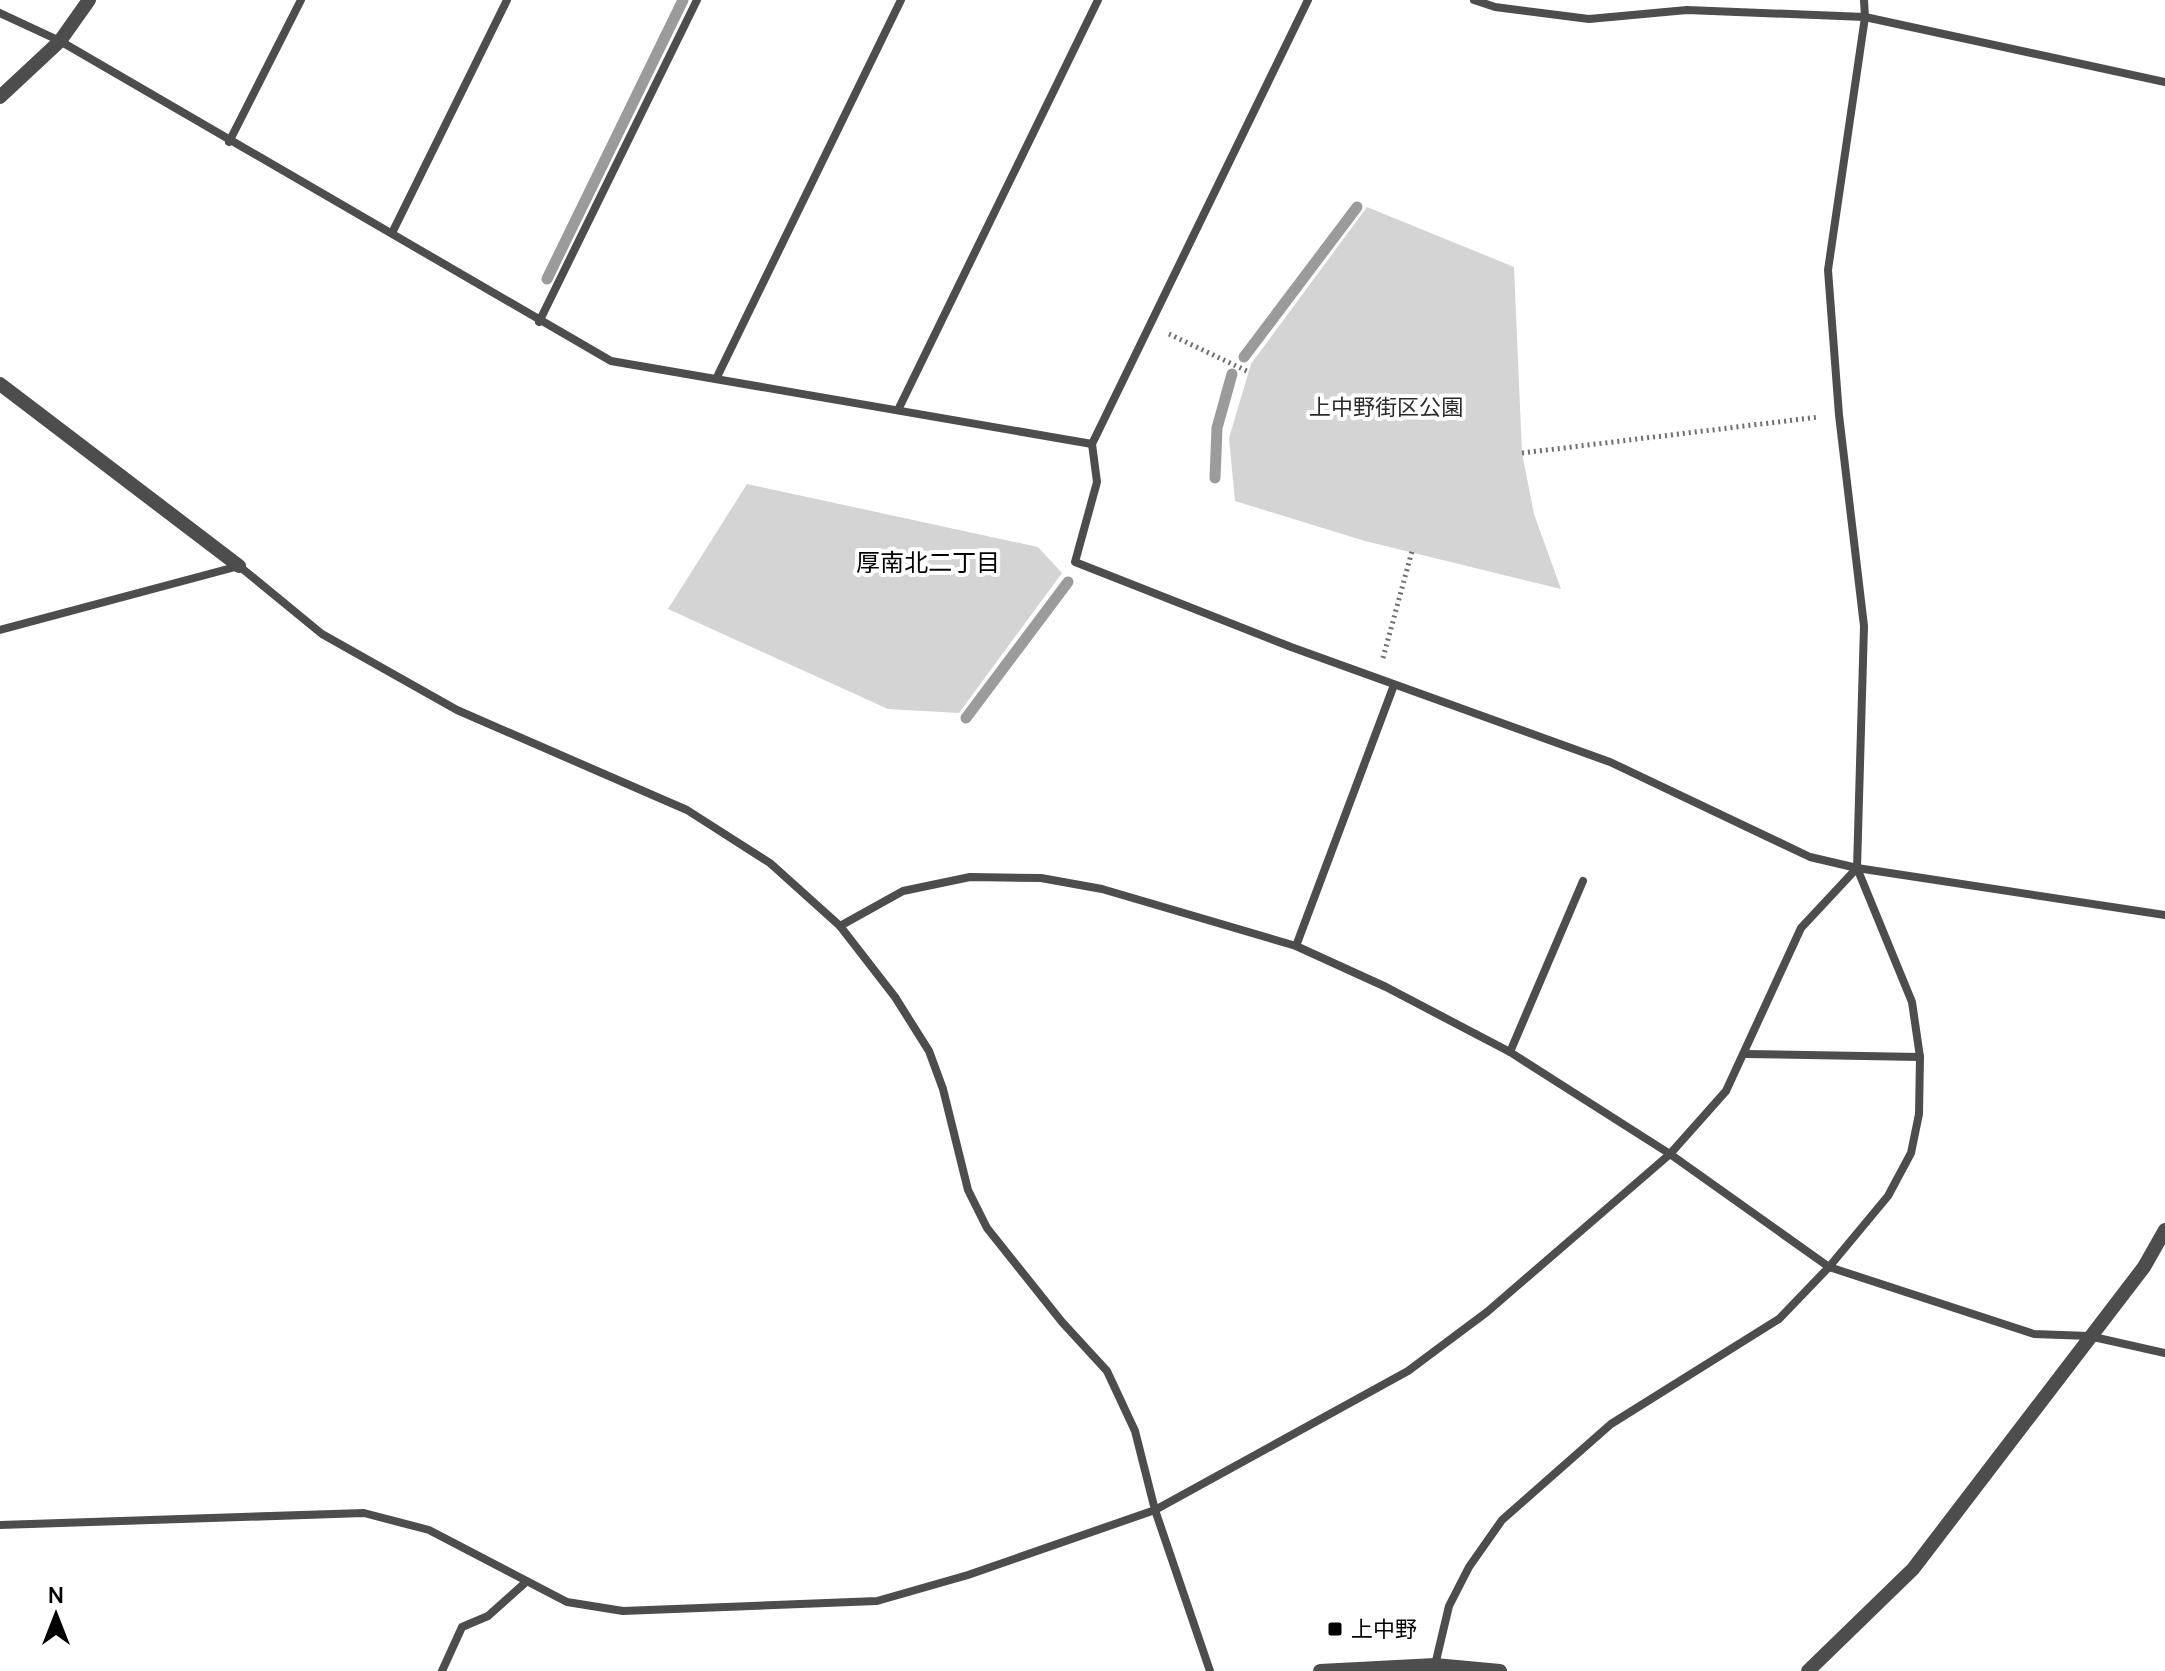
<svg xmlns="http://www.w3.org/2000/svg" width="2165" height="1671" font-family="Manrope,'Noto Sans JP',sans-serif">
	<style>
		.green { fill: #d4d4d4 }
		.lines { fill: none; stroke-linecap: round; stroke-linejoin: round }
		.stream { stroke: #9b9b9b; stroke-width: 11 }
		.path { stroke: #6f6f6f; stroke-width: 5; stroke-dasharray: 2 4; stroke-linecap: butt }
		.minor { stroke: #4d4d4d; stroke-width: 8 }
		.tertiary { stroke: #4d4d4d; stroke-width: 14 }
		.poi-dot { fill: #000; stroke: #fff; stroke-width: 3 }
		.labels { text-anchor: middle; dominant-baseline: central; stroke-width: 8; stroke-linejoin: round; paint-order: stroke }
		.park-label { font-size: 22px; fill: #2b2b2b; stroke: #fff }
		.poi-label { font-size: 22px; fill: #000; stroke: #fff; text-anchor: start }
		.neighbourhood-label { font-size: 24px; fill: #000; stroke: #fff }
	</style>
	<rect width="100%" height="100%" fill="#fff"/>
	<g class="green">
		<polygon points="1367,207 1514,267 1522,453 1534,514 1561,589 1365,541 1235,501 1229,438 1251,364"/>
		<polygon points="747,484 1038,547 1062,573 959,713 888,709 668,609"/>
	</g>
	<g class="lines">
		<g class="stream">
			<polyline points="547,279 683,0"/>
			<polyline points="1244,357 1357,207"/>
			<polyline points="1215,478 1217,428 1232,374"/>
			<polyline points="966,718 1068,582"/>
		</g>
		<g class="path">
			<polyline points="1169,334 1249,372"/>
			<polyline points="1522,453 1819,417"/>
			<polyline points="1383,658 1412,551"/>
		</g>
		<g class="minor">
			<polyline points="1308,0 1092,444 1097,482 1075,562 1291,647 1610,762 1810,857 1857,868 2165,915"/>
			<polyline points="1474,0 1495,7 1589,19 1687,10 1865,17 2165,82"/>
			<polyline points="0,13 60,41 611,361 1092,444"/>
			<polyline points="229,142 301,0"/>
			<polyline points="392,233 507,0"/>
			<polyline points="539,322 697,0"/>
			<polyline points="717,377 901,0"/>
			<polyline points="898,410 1098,0"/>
			<polyline points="0,630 239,566 322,634 457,710 687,810 770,863 840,926 895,997 929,1051 943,1089 968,1190 987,1228 1062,1322 1107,1371 1135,1431 1155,1510 1210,1671"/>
			<polyline points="840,926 903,891 970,877 1041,878 1102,889 1296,946 1386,987 1510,1052 1670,1154 1829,1267 2034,1334 2089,1336 2165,1353"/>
			<polyline points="1296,946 1394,685"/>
			<polyline points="1510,1052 1583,881"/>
			<polyline points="1745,1054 1920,1057"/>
			<polyline points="0,1525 364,1513 429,1530 567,1602 623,1611 877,1601 968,1575 1155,1510 1408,1371 1487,1312 1670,1154 1726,1091 1801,928 1857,868"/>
			<polyline points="1435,1665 1449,1606 1469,1567 1502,1520 1611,1424 1779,1319 1829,1267 1888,1196 1911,1153 1919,1114 1920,1057 1912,1002 1857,868 1864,626 1839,415 1828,270 1865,17 1864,0"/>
			<polyline points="442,1671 462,1627 488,1616 526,1582"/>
		</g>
		<g class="tertiary">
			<polyline points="0,97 60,41 89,0"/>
			<polyline points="0,384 239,566"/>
			<polyline points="1320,1671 1435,1665 1500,1671"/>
			<polyline points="1808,1671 1913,1569 2144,1267 2165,1230"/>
		</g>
	</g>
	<rect class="poi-dot" x="1327" y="1621" width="16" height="16" rx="4"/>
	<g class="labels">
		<g class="park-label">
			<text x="1386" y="407">上中野街区公園</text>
		</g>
		<g class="poi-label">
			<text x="1351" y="1629">上中野</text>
		</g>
		<g class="neighbourhood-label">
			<text x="928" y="561">厚南北二丁目</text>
		</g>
	</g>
	<g transform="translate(56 1615)" stroke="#ffffff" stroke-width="6" paint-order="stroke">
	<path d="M0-6L14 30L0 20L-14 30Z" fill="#000000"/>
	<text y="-12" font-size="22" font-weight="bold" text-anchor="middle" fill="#000000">N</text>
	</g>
</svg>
